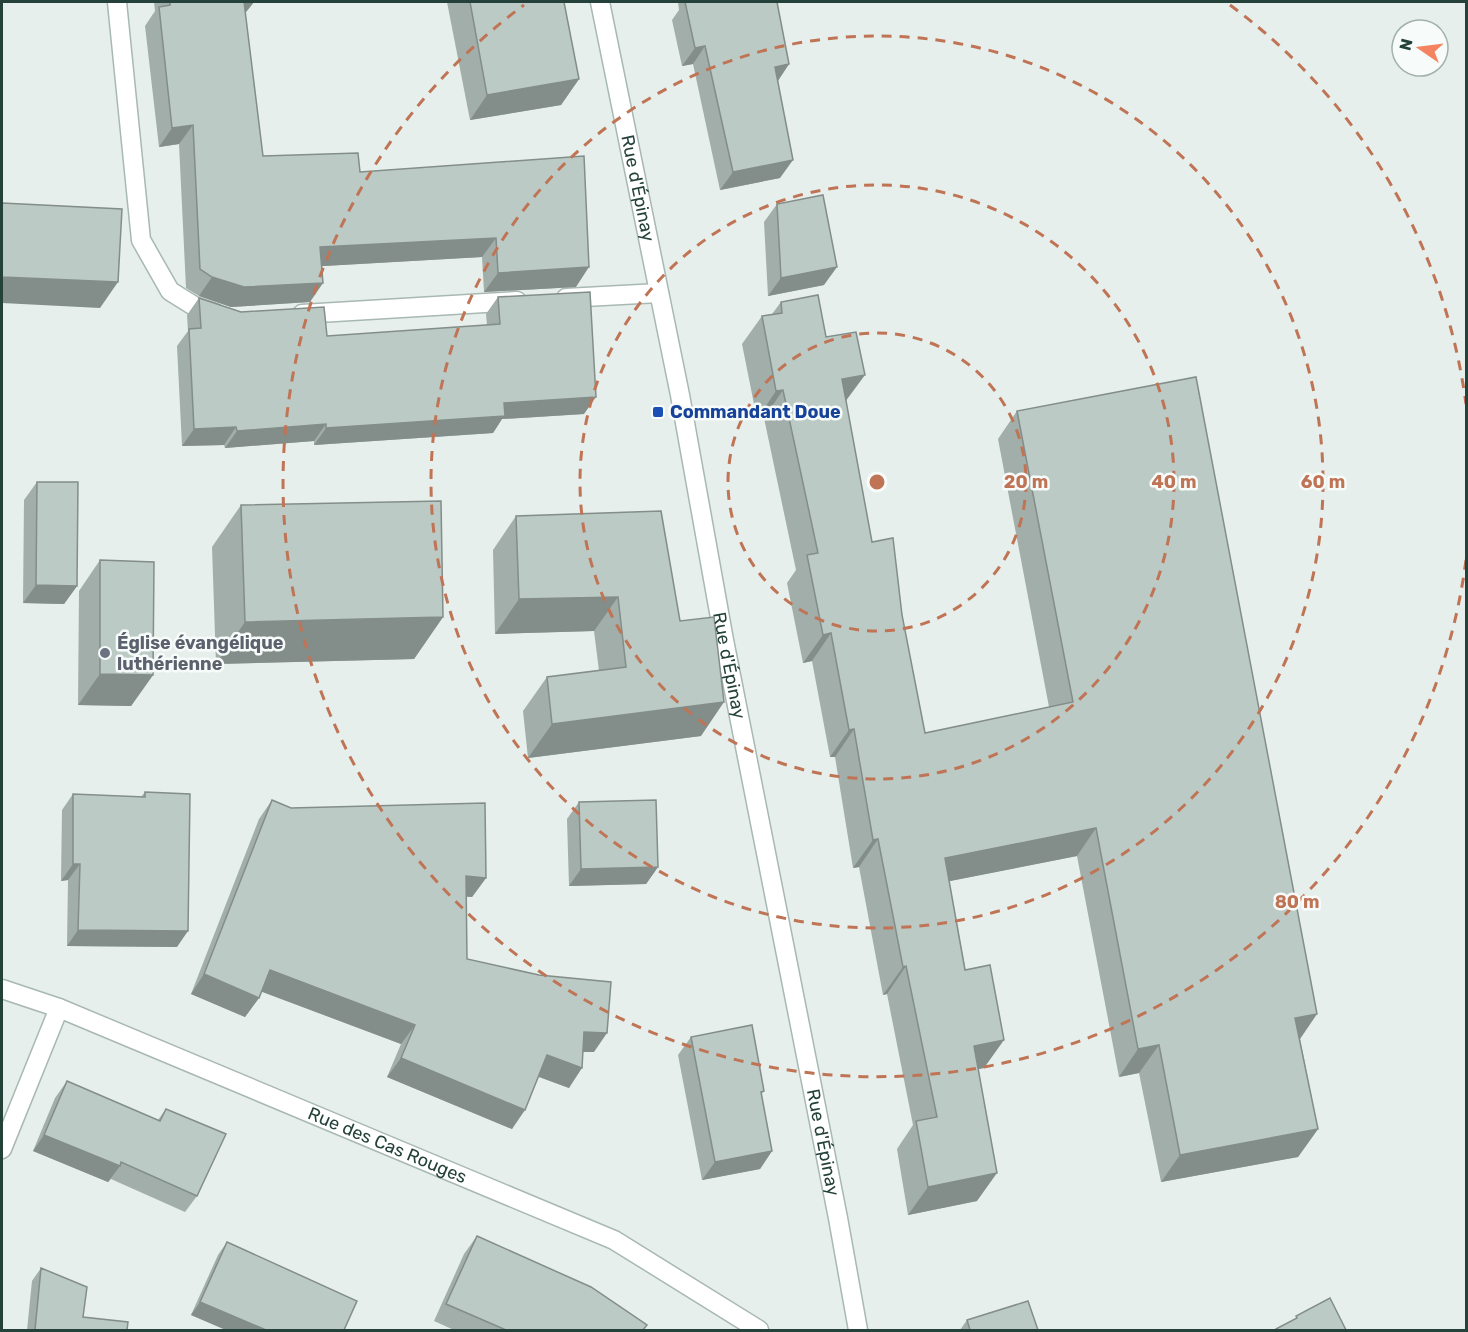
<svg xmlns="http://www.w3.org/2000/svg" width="1468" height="1332" font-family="Rubik,sans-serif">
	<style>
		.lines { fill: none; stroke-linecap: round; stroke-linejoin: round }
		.minor-casing { stroke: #a8b8b2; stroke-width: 21 }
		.minor { stroke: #fff; stroke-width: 18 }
		.wall { fill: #a1aea9 }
		.shaded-wall { fill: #838d89 }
		.building { fill: #bbcac4; stroke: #838d89; stroke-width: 1.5 }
		.ring { fill: none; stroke: #c07456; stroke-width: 3; stroke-dasharray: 10 8 }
		.transit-dot { fill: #1a4fb4; stroke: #f7fbf9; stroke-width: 2 }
		.worship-dot { fill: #6b7280; stroke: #f7fbf9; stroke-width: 2 }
		.labels { text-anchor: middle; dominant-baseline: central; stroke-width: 5; stroke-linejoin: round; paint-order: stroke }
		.street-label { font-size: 18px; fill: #24423a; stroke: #f7fbf9 }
		.transit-label { font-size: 18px; font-weight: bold; fill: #164399; stroke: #f7fbf9; text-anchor: start }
		.worship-label { font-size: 18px; font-weight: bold; fill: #5b616d; stroke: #f7fbf9; text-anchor: start }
		.centre { fill: #c07456; stroke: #f7fbf9; stroke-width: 3 }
		.ring-label { font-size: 18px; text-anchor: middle; font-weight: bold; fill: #c07456; stroke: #f7fbf9; stroke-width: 5; stroke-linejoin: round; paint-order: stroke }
	</style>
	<rect width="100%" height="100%" fill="#e6efeb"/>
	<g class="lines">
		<defs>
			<g id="minor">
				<polyline points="117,2 141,240 170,291 194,306 215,313"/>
				<path id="s1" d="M600,2L680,395L724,640L838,1218L858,1330"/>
				<polyline points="566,298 659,293"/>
				<polyline points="302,314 517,301"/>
				<path id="s2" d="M2,989L59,1008L614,1240L759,1330"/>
				<polyline points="2,1149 59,1008"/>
			</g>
		</defs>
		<use href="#minor" class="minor-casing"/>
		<use href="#minor" class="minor"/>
	</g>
	<g class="wall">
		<polygon points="154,2 254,2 245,13 263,156 360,172 584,156 576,287 484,292 482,257 322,266 310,302 231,307 199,296 186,288 179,144 159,147 145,26 155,11"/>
		<polygon points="447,2 564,2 579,79 561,105 470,120"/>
		<polygon points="678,2 777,2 789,64 778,81 780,178 720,190 693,64 682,66 672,20 679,10"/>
		<polygon points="777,204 824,285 768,296 764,222"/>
		<polygon points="498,297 584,414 502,419 493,433 314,445 314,441 225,448 224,445 182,446 177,346 188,331 187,315 199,298 241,312 327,336 487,325 486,314"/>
		<polygon points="781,302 826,337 846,401 872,542 902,615 925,733 1049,707 998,439 1017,411 1300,1039 1318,1129 1298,1157 1161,1182 1139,1073 1119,1077 1077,856 949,881 984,1068 978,1069 977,1201 908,1215 897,1149 913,1125 887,994 883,995 859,867 853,868 835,757 830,757 812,661 803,663 787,583 796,570 764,418 757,419 742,344 762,316 772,314"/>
		<polygon points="37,482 77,586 64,604 23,603 24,500"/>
		<polygon points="241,505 443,617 414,659 216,664 212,547"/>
		<polygon points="516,516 680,621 701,736 528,758 523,711 547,677 599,671 594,631 495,634 493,550"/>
		<polygon points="100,560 153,675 131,706 78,705 79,591"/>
		<polygon points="145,792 177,947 67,946 68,880 61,881 62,810 73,794 141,797"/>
		<polygon points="272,800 291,808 486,878 472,897 467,897 467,959 594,1052 583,1052 569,1088 539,1077 512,1129 387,1077 401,1044 261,991 259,998 245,1017 191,994 259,819"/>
		<polygon points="579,802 658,867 646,884 569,886 567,819"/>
		<polygon points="691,1037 764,1091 761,1095 772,1151 760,1169 702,1180 678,1055"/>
		<polygon points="67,1081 158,1120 166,1109 197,1196 185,1212 111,1179 108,1182 33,1151 55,1098"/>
		<polygon points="477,1236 643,1330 454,1330 434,1321 464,1254"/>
		<polygon points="227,1242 344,1330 226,1330 191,1315 218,1255"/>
		<polygon points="41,1268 83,1317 127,1330 27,1330 32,1281"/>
		<polygon points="967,1320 1038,1330 960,1330"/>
	</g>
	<g class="shaded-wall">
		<polygon points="242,2 254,2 243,16"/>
		<polygon points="705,46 693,64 682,66 695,48"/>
		<polygon points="789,64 777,82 775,67"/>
		<polygon points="579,79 561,105 470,120 487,95"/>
		<polygon points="193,125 179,144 159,147 172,128"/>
		<polygon points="793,160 780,178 720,190 733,172"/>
		<polygon points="496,238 482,257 307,267 320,247"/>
		<polygon points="589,267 576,287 484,292 498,273"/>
		<polygon points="837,267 824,285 768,296 781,278"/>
		<polygon points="2,277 118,282 100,308 2,303"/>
		<polygon points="212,277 323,283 310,302 231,307 199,296"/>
		<polygon points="865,375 845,402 842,379"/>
		<polygon points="783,390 764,418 757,419 776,391"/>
		<polygon points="596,397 584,414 502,419 493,433 314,445 326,428 504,403"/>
		<polygon points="326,424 314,441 225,448 237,431"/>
		<polygon points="236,427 224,445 182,446 194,429"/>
		<polygon points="36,585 77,586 64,604 23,603"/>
		<polygon points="618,597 594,631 495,634 519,599"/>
		<polygon points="443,617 414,659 216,664 245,622"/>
		<polygon points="831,633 812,661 803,663 823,635"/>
		<polygon points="100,674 153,675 131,706 78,705"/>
		<polygon points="724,702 701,736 528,758 552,724"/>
		<polygon points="854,729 835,757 830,757 849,730"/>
		<polygon points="1096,828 1077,856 925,886 945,858"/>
		<polygon points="878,839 859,867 853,868 873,840"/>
		<polygon points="73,864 80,864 68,880 61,881"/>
		<polygon points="658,867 646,884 569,886 581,869"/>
		<polygon points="466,876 486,878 472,897 453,895"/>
		<polygon points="78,930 188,931 177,947 67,946"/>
		<polygon points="906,966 887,994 883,995 903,967"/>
		<polygon points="270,970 415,1025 401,1044 257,990"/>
		<polygon points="204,974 259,998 245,1017 191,994"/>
		<polygon points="1317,1014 1298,1042 1295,1018"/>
		<polygon points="584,1032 607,1033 594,1052 571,1052"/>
		<polygon points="1004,1040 984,1068 955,1074 974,1046"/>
		<polygon points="1159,1045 1139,1073 1119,1077 1138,1049"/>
		<polygon points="547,1055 582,1068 569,1088 534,1075"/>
		<polygon points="401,1058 525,1110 512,1129 387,1077"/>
		<polygon points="1318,1129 1298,1157 1161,1182 1180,1155"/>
		<polygon points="44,1135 120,1166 108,1182 33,1151"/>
		<polygon points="772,1151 760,1169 702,1180 715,1162"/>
		<polygon points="997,1173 977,1201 908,1215 928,1187"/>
		<polygon points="200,1302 266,1330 226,1330 191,1315"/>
	</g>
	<g class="building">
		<polygon points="170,2 244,2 263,156 358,153 360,172 584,156 589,267 498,273 496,238 320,247 323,283 244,287 212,277 200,269 193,125 172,128 159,7 170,5"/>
		<polygon points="470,2 564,2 579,79 487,95"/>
		<polygon points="685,2 777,2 789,64 775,67 793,160 733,172 705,46 695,48"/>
		<polygon points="823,195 837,267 781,278 777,204"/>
		<polygon points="2,203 122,209 118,282 2,277"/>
		<polygon points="590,292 596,397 504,403 505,416 326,428 326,424 237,431 236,427 194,429 189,329 201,328 199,298 241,312 324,307 327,336 500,324 498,297"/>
		<polygon points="818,295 826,337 856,332 865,375 842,379 872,542 893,538 902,615 925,733 1073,702 1017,411 1196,377 1317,1014 1295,1018 1318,1129 1180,1155 1159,1045 1138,1049 1096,828 945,858 965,970 990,965 1004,1040 974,1046 997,1173 928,1187 916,1121 937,1117 906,966 903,967 878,839 873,840 854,729 849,730 831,633 823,635 807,555 818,553 783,390 776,391 762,316 782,313 781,302"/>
		<polygon points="37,482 78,482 77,586 36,585"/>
		<polygon points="441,501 443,617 245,622 241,505"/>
		<polygon points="661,511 680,621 714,617 724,702 552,724 547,677 626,667 618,597 519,599 516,516"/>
		<polygon points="100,560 154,562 153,675 100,674"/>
		<polygon points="145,792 190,794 188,931 78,930 80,864 73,864 73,794 145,797"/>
		<polygon points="272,800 291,808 485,803 486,878 466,876 467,959 539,975 611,982 607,1033 584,1032 582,1068 547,1055 525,1110 401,1058 415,1025 270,970 259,998 204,974"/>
		<polygon points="656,800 658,867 581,869 579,802"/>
		<polygon points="752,1025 764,1091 761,1092 772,1151 715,1162 691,1037"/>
		<polygon points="67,1081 160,1121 166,1109 226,1134 197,1196 121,1162 120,1166 44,1135"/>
		<polygon points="477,1236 591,1287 647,1325 643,1330 506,1330 446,1304"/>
		<polygon points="227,1242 357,1301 344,1330 266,1330 200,1302"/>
		<polygon points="41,1268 87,1287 83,1317 128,1322 127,1330 35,1330"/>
		<polygon points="1330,1298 1346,1330 1277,1330 1276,1329 1297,1318 1296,1316"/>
		<polygon points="1028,1301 1038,1330 970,1330 967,1320"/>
	</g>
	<g class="ring">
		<circle cx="877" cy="482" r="149"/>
		<circle cx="877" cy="482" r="297"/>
		<circle cx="877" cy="482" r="446"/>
		<path d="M1466 560A594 594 0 1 1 524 5M1230 5A594 594 0 0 1 1466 404"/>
	</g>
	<rect class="transit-dot" x="652" y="406" width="12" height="12" rx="3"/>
	<circle class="worship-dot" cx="105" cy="653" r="6"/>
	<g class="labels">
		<g class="street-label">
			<text stroke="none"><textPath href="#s1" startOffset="190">Rue d'Épinay</textPath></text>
			<text stroke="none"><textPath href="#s1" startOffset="676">Rue d'Épinay</textPath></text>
			<text stroke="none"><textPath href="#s1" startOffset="1162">Rue d'Épinay</textPath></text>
			<text stroke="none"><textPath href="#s2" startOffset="416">Rue des Cas Rouges</textPath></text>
		</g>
		<g class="transit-label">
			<text x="670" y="412">Commandant Doue</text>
		</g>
		<g class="worship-label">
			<text x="117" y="643">Église évangélique<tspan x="117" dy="21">luthérienne</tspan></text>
		</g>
	</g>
	<circle cx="877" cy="482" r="9" class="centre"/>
	<g class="ring-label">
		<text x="1026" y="488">20 m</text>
		<text x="1174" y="488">40 m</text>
		<text x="1323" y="488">60 m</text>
		<text x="1297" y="908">80 m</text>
	</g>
	<rect width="1468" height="1332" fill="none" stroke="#24423a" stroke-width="6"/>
	<g transform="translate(1420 48) rotate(284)"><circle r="28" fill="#f7fbf9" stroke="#a3b1ad" stroke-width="1.5"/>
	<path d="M0-4.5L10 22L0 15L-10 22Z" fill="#f4845f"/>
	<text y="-9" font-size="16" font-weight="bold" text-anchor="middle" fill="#24423a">N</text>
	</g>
</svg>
